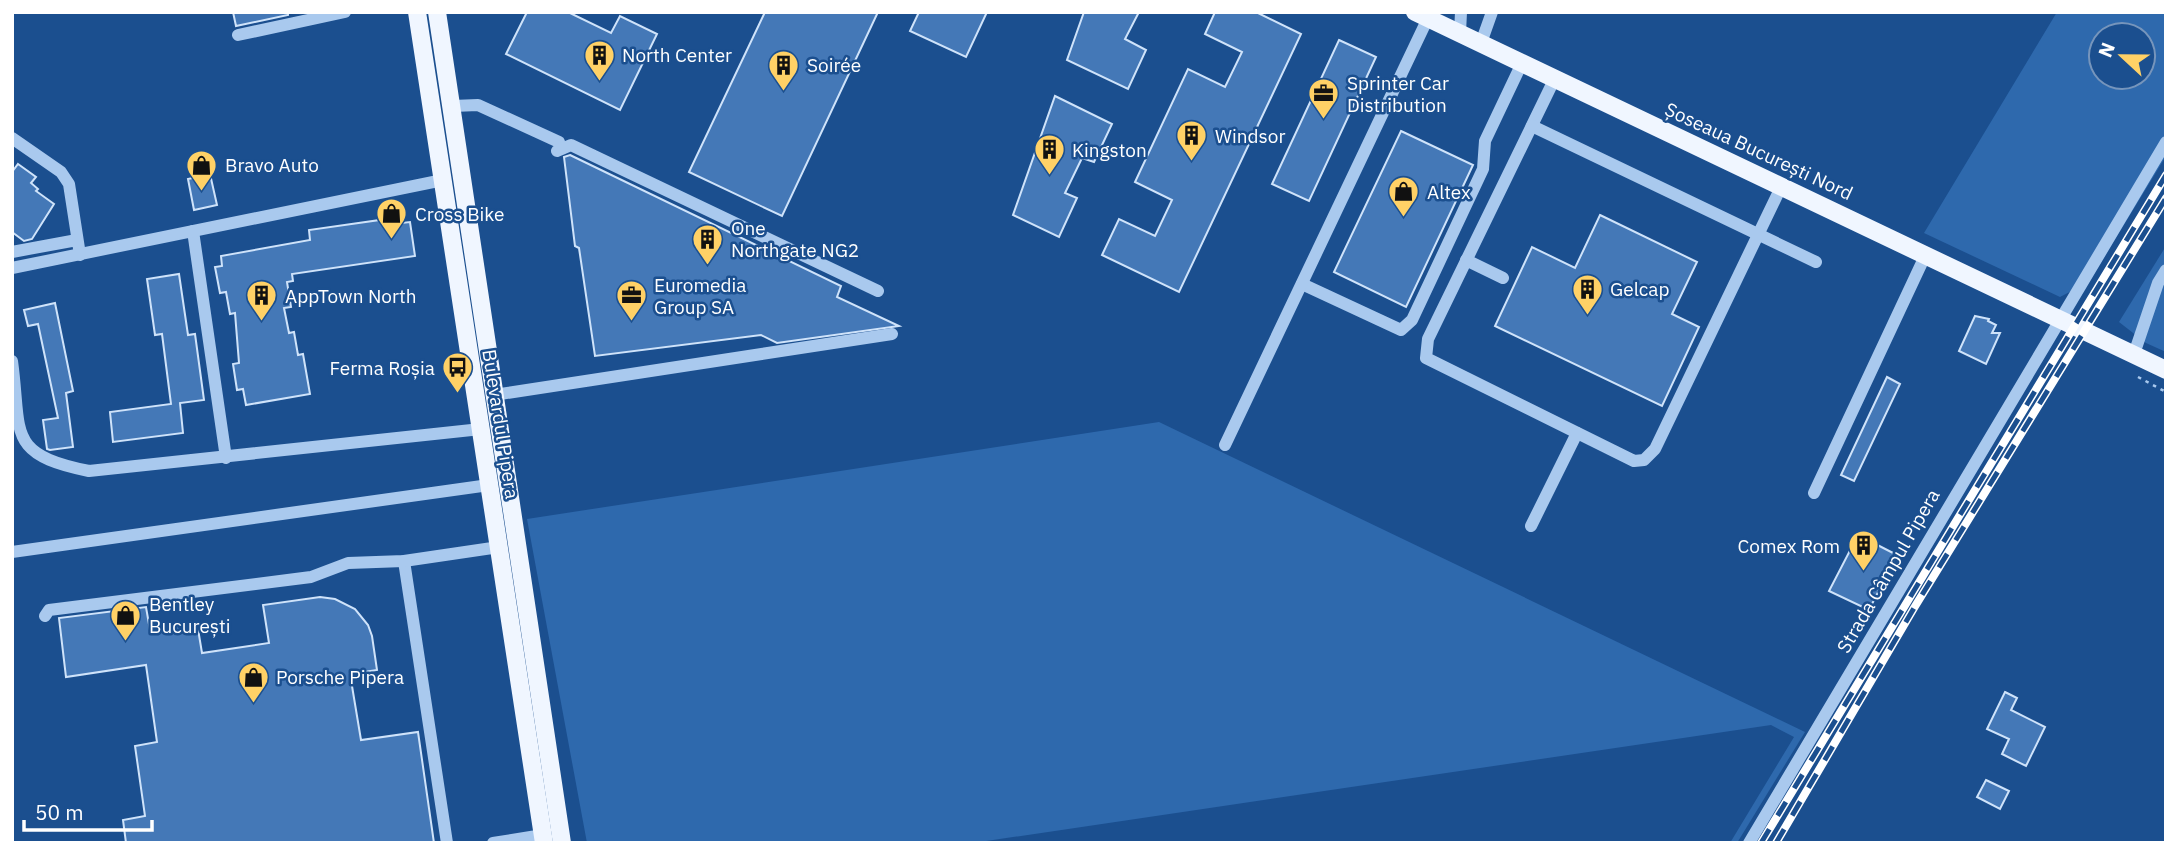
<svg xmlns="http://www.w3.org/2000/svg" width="2178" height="855" font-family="'IBM Plex Sans',sans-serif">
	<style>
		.green { fill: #2e69ad; fill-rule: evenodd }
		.building { fill: #4478b7; stroke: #cfe3fa; stroke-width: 2 }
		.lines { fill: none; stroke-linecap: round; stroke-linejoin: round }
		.path { stroke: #a9c9ee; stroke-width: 2.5; stroke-dasharray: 3.5 5; stroke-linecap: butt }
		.minor { stroke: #a9c9ee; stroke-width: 12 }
		.major { stroke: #f0f6ff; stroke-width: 18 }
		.rail-casing { stroke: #fff; stroke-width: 8 }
		.rail { stroke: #1b4f8f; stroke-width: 5; stroke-dasharray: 16; stroke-linecap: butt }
		.labels { text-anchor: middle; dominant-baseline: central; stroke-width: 5; stroke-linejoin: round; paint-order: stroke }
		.poi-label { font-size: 19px; fill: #fff; stroke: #1b4f8f; text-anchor: start }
		.street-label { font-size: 19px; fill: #fff; stroke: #1b4f8f }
	</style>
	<rect width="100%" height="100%" fill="#1b4f8f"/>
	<g class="green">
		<path d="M2057,12H2166V156L2089,282L2060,297L1924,233ZM2101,35H2143V77H2101Z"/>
		<polygon points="2166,246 2166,352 2146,343 2119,322"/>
		<polygon points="1159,422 1805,732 1737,843 1730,843 1794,737 1771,725 973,843 587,843 527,519"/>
	</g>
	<g class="building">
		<polygon points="233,12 288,12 288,15 236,26"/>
		<polygon points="527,12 568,12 611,33 620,16 657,34 620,110 506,54"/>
		<polygon points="765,12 878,12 782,216 689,172"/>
		<polygon points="919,12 987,12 966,57 910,31"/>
		<polygon points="1084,12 1139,12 1125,39 1146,50 1128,89 1067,60"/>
		<polygon points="1215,12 1256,12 1301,34 1179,292 1102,255 1119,219 1155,236 1172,200 1135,182 1188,69 1225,87 1242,52 1205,34"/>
		<polygon points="1339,40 1376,57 1309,201 1272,184"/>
		<polygon points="1055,96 1112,124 1094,162 1082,158 1065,193 1077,198 1059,237 1013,215"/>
		<polygon points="1401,131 1473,165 1406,307 1334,272"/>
		<polygon points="570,155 841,286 837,297 899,326 777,343 761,335 595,356 579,248 575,246 564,157"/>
		<polygon points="18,164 36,177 31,183 38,189 36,191 54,204 32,239 24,241 12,232 12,172"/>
		<polygon points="210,174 217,205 194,210 188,179"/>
		<polygon points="1600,215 1697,262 1672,314 1699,327 1662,406 1495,326 1532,247 1575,268"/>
		<polygon points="401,217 402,223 410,222 415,256 292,274 293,281 287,282 291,307 284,308 289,333 294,332 298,355 303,354 310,394 246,405 243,389 237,390 233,364 239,363 235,313 230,314 226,292 220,293 215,267 222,266 221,256 310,240 309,230"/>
		<polygon points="179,274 188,335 195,334 204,400 180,403 183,433 113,442 110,412 171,404 162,334 155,335 147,279"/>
		<polygon points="55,303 73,391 66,393 73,447 50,450 47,449 43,420 58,418 38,324 28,326 24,310"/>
		<polygon points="1975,316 1989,319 1988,321 1996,325 1992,333 2000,333 1986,364 1959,351"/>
		<polygon points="1887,377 1900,384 1854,481 1841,475"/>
		<polygon points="1858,535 1897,555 1869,610 1829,591"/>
		<polygon points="320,597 335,599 355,609 368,625 372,636 377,670 350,674 361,740 418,732 434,843 126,843 123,820 145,816 135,746 157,742 146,665 66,677 59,618 146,607 150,630 197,623 202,653 269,643 263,605"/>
		<polygon points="2005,692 2017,698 2011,710 2045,727 2026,766 2002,754 2009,739 1987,729"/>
		<polygon points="1986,780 2009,791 2000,809 1977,797"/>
	</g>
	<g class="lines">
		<polyline class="path" points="2138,377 2166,392"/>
		<g class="minor">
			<polyline points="1460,33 1461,12"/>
			<polyline points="238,35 345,12"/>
			<polyline points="1481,43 1492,12"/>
			<polyline points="1555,78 1428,339 1426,358 1634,461 1644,460 1655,449 1782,185"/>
			<polyline points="453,106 478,105 559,142"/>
			<polyline points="1532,126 1816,262"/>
			<polyline points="12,138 61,172 69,184 80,255"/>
			<polyline points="557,151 571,145 878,291"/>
			<polyline points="193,231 226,458"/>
			<polyline points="12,252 77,240"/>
			<polyline points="1466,260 1503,278"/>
			<polyline points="12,268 443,180"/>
			<polyline points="1302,284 1401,330 1412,320 1483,169 1485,141 1522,63"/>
			<polyline points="2134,354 2158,283 2166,270"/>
			<path d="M12,361C22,433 5,454 89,471L481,429"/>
			<polyline points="494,395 892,334"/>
			<polyline points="1225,445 1428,18"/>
			<polyline points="1814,493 1926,254"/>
			<polyline points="1531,526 1577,433"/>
			<polyline points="12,552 489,485"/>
			<polyline points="404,561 447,843"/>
			<polyline points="45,616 49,610 311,577 348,563 404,561 499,547"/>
			<polyline points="493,843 543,835"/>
			<polyline points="1749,843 2166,142"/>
		</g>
		<g class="major">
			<polyline points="417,12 544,843"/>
			<polyline points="437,12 562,843"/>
			<polyline points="1415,12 2166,370"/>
		</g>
		<defs>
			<g id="rail">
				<polyline points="1761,843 2166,175"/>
				<polyline points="1776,843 1914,608 2166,198"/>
			</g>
		</defs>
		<use href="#rail" class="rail-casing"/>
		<use href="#rail" class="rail"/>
	</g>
	<defs>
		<symbol id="building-pin" viewBox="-11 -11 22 30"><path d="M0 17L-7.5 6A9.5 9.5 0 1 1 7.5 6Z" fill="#ffd166" stroke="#1b4f8f"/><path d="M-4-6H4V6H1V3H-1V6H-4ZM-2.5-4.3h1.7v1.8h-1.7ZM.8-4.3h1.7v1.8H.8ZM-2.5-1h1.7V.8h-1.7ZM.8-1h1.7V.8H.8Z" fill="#111"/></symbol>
		<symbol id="office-pin" viewBox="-11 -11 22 30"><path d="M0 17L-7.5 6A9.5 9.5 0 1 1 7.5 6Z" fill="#ffd166" stroke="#1b4f8f"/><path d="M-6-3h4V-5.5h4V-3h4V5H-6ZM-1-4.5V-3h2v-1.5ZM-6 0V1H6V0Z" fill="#111"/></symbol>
		<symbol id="shop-pin" viewBox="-11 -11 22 30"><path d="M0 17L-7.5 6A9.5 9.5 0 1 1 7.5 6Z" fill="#ffd166" stroke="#1b4f8f"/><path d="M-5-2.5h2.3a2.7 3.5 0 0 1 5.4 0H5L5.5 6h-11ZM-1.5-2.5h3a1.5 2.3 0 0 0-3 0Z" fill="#111"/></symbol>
		<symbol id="bus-pin" viewBox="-11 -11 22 30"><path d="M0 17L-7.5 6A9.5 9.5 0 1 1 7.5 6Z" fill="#ffd166" stroke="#1b4f8f"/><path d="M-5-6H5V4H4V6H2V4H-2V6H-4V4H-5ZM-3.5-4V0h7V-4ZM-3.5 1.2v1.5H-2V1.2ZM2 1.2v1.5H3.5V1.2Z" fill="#111"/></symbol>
	</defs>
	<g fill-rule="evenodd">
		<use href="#building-pin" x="582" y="38" width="35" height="47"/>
		<use href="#building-pin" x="766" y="48" width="35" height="47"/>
		<use href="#office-pin" x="1306" y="76" width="35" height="47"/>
		<use href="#building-pin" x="1174" y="118" width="35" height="47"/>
		<use href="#building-pin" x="1032" y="132" width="35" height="47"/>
		<use href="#shop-pin" x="184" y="148" width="35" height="47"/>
		<use href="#shop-pin" x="1386" y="174" width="35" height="47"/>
		<use href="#shop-pin" x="374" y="196" width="35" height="47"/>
		<use href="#building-pin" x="690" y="222" width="35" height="47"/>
		<use href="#building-pin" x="1570" y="272" width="35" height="47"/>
		<use href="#building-pin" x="244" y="278" width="35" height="47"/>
		<use href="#office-pin" x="614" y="278" width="35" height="47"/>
		<use href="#bus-pin" x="440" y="350" width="35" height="47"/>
		<use href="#building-pin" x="1846" y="528" width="35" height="47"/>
		<use href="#shop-pin" x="108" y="598" width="35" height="47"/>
		<use href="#shop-pin" x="236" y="660" width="35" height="47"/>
	</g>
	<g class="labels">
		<g class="poi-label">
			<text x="622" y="55">North Center</text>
			<text x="807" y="65">Soirée</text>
			<text x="1347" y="83">Sprinter Car<tspan x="1347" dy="22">Distribution</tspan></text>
			<text x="1215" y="136">Windsor</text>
			<text x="1072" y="150">Kingston</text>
			<text x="225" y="165">Bravo Auto</text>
			<text x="1427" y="192">Altex</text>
			<text x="415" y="214">Cross Bike</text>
			<text x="731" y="228">One<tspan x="731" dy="22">Northgate NG2</tspan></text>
			<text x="654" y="285">Euromedia<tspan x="654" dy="22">Group SA</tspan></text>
			<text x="1610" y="289">Gelcap</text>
			<text x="285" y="296">AppTown North</text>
			<text x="435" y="368" text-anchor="end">Ferma Roșia</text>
			<text x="1840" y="546" text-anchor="end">Comex Rom</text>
			<text x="149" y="604">Bentley<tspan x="149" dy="22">București</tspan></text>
			<text x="276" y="677">Porsche Pipera</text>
		</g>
		<g class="street-label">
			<text transform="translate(1759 151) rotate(25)">Șoseaua București Nord</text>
			<text transform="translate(501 424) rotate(81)">Bulevardul Pipera</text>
			<text transform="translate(1888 571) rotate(-60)">Strada Câmpul Pipera</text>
		</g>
	</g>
	<rect width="2178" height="855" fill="none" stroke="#ffffff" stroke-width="28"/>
	<g transform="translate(2122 56) rotate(292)"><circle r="33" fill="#1b4f8f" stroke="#7695bc" stroke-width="2"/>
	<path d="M0-5L12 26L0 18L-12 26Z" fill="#ffd166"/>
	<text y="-10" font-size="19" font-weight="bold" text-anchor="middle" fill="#ffffff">N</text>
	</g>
	<path d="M24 820v10h128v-10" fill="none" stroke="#ffffff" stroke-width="3.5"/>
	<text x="35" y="820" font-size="21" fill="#ffffff" stroke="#1b4f8f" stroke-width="5" paint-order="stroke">50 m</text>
</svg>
